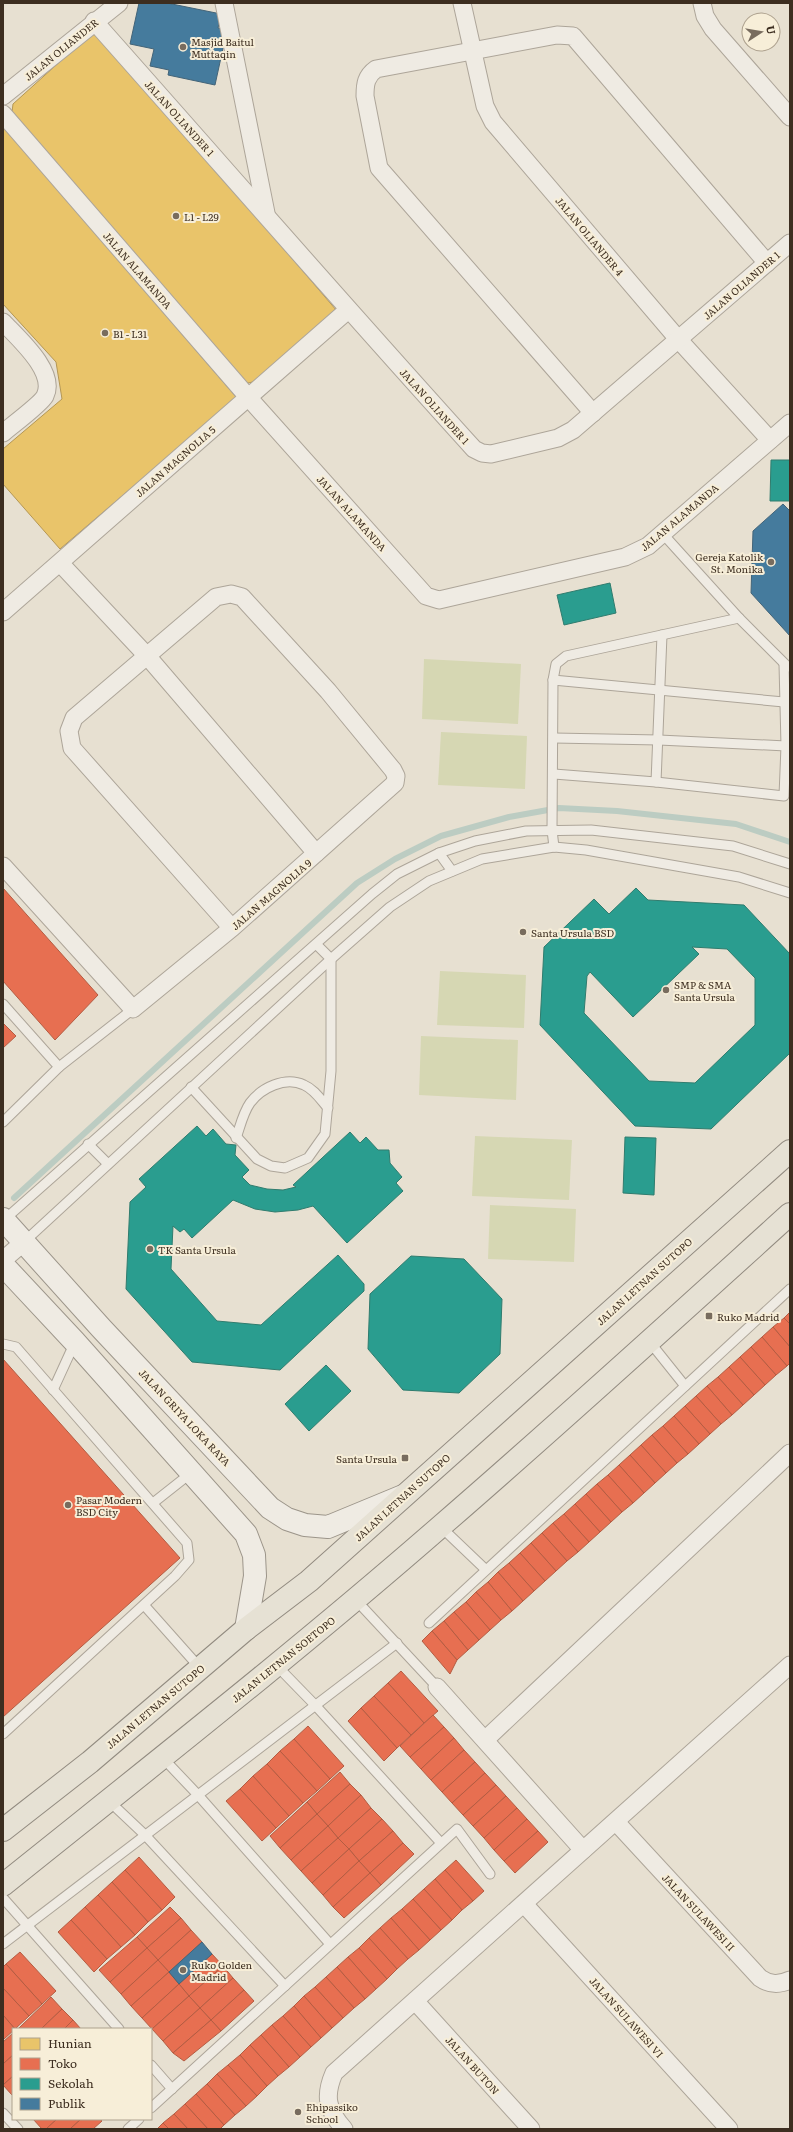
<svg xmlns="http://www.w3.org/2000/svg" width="793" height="2132" font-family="Literata,serif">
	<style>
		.green { fill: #d6d7b3 }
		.homes { fill: #e9c46a; stroke: #b59754 }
		.shops { fill: #e76f51; stroke: #b45c42 }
		.schools { fill: #2a9d8f; stroke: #307c6e; fill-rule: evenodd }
		.public { fill: #457b9d; stroke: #436478 }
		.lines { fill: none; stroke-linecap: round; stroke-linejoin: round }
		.stream { stroke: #bcccc2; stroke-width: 6 }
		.service-casing { stroke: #ada599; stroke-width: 11 }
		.minor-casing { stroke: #ada599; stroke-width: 19 }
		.secondary-casing { stroke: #9c958a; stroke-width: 24 }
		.primary-casing { stroke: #928b80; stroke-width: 24 }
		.service { stroke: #efebe3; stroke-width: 9 }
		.minor { stroke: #efebe3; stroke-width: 17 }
		.secondary { stroke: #efebe3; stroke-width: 22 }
		.primary { stroke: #e6e1d4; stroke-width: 22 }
		.poi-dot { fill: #786c5e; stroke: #f7eed8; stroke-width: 1.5 }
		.labels { text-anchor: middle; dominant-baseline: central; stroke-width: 4; stroke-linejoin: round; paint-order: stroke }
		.poi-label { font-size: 10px; fill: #3d2e20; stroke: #f7eed8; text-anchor: start }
		.street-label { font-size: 10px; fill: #3d2e20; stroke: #f7eed8 }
	</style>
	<rect width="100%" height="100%" fill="#e7e0d1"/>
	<g class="green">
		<polygon points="424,659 521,664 518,724 422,719"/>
		<polygon points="441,732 527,736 525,789 438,785"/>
		<polygon points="440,971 526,975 524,1028 437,1025"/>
		<polygon points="421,1036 518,1040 516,1100 419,1095"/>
		<polygon points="475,1136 572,1140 569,1200 472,1196"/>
		<polygon points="490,1205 576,1209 574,1262 488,1259"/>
	</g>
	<g class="homes">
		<polygon points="96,29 337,311 257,381 248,383 240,380 12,112 13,104"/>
		<polygon points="3,126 237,398 60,549 3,484 3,449 62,399 56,362 3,304"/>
	</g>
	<g class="shops">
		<polygon points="3,888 98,995 55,1040 3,981"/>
		<polygon points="3,1023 16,1036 3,1048"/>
		<polygon points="790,1312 790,1324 784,1318"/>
		<polygon points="784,1318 790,1324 790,1347 773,1327"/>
		<polygon points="773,1327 790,1347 790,1363 787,1366 762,1337"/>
		<polygon points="762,1337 787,1366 776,1375 751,1347"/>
		<polygon points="751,1347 776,1375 765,1385 740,1357"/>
		<polygon points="740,1357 765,1385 754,1395 729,1367"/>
		<polygon points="3,1359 180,1558 3,1717"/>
		<polygon points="729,1367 754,1395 743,1405 718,1377"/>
		<polygon points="718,1377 743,1405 732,1415 707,1386"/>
		<polygon points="707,1386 732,1415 721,1424 696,1396"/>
		<polygon points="696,1396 721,1424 710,1434 685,1406"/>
		<polygon points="685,1406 710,1434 699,1444 674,1416"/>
		<polygon points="674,1416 699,1444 688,1454 663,1426"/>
		<polygon points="663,1426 688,1454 677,1463 652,1435"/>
		<polygon points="652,1435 677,1463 666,1473 641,1445"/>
		<polygon points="641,1445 666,1473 655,1483 630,1455"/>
		<polygon points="630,1455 655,1483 644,1493 619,1465"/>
		<polygon points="619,1465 644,1493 633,1503 608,1475"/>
		<polygon points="608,1475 633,1503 622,1512 597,1484"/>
		<polygon points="597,1484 622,1512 611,1522 586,1494"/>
		<polygon points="586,1494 611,1522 600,1532 575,1504"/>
		<polygon points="575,1504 600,1532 589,1542 564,1514"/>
		<polygon points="564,1514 589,1542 578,1552 553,1523"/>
		<polygon points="553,1523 578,1552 567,1561 542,1533"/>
		<polygon points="542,1533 567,1561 556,1571 531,1543"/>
		<polygon points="531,1543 556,1571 545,1581 520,1553"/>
		<polygon points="520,1553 545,1581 534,1591 509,1563"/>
		<polygon points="509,1563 534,1591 523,1601 498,1572"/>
		<polygon points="498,1572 523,1601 512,1611 488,1582"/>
		<polygon points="488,1582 512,1611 501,1620 476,1592"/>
		<polygon points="476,1592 501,1620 490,1630 466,1602"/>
		<polygon points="466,1602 490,1630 479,1640 454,1612"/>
		<polygon points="454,1612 479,1640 468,1650 444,1621"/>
		<polygon points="444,1621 468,1650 457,1660 432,1631"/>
		<polygon points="432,1631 457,1660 450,1674 422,1641"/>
		<polygon points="401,1671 438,1711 424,1723 388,1683"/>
		<polygon points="388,1683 424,1723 411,1735 374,1696"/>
		<polygon points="374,1696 411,1735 397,1748 361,1708"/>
		<polygon points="361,1708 397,1748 384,1761 348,1721"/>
		<polygon points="433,1715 444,1727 410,1757 400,1746"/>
		<polygon points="308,1726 344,1766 330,1779 294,1739"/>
		<polygon points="444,1727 454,1738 421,1769 410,1757"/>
		<polygon points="454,1738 464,1750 431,1780 421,1769"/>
		<polygon points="294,1739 330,1779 317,1791 280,1751"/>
		<polygon points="464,1750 475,1762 442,1792 431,1780"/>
		<polygon points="280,1751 317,1791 303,1803 267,1764"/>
		<polygon points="475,1762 485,1773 452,1803 442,1792"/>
		<polygon points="267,1764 303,1803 289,1816 253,1776"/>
		<polygon points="340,1772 350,1784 317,1814 307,1802"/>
		<polygon points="485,1773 496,1785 463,1815 452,1803"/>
		<polygon points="253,1776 289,1816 276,1828 240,1789"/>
		<polygon points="350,1784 361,1795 328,1826 317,1814"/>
		<polygon points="496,1785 506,1796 473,1826 463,1815"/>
		<polygon points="240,1789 276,1828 262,1841 226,1801"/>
		<polygon points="361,1795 371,1808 338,1838 328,1826"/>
		<polygon points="506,1796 517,1808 484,1838 473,1826"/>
		<polygon points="307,1802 317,1814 280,1848 270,1836"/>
		<polygon points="371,1808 382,1819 349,1849 338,1838"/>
		<polygon points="517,1808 527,1819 494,1850 484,1838"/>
		<polygon points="317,1814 328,1826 291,1860 280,1848"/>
		<polygon points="382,1819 393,1831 359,1861 349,1849"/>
		<polygon points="527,1819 538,1831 504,1861 494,1850"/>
		<polygon points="328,1826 338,1838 301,1871 291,1860"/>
		<polygon points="393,1831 403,1843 370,1873 359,1861"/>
		<polygon points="538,1831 548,1842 515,1873 504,1861"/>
		<polygon points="338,1838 349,1849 312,1883 301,1871"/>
		<polygon points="403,1843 414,1854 381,1885 370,1873"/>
		<polygon points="349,1849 359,1861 323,1895 312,1883"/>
		<polygon points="139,1857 175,1897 162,1910 125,1870"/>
		<polygon points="456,1860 484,1891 473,1901 445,1870"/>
		<polygon points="359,1861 370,1873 333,1907 323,1895"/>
		<polygon points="125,1870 162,1910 148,1922 112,1882"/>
		<polygon points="445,1870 473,1901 462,1910 435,1879"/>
		<polygon points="370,1873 381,1885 344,1918 333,1907"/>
		<polygon points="435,1879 462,1910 452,1920 424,1889"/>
		<polygon points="112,1882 148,1922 135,1935 98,1895"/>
		<polygon points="424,1889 452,1920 441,1930 413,1899"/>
		<polygon points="98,1895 135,1935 121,1947 85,1907"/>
		<polygon points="413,1899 441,1930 430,1940 402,1909"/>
		<polygon points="85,1907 121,1947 107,1959 71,1920"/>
		<polygon points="170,1907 181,1918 147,1948 137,1937"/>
		<polygon points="402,1909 430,1940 419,1950 391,1918"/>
		<polygon points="181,1918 191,1930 158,1960 147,1948"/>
		<polygon points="391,1918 419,1950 408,1959 380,1928"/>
		<polygon points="71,1920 107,1959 94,1972 58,1932"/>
		<polygon points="380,1928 408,1959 397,1969 369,1938"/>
		<polygon points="191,1930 202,1942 169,1972 158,1960"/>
		<polygon points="137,1937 147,1948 110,1982 99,1970"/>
		<polygon points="369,1938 397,1969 387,1979 359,1948"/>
		<polygon points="147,1948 158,1960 121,1994 110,1982"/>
		<polygon points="359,1948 387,1979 376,1989 348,1957"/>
		<polygon points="20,1952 56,1991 42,2004 6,1964"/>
		<polygon points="212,1954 223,1966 189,1996 179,1984"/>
		<polygon points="348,1957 376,1989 365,1999 337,1967"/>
		<polygon points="158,1960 169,1972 131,2006 121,1994"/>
		<polygon points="6,1964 42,2004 29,2016 3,1988 3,1967"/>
		<polygon points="223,1966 233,1978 200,2008 189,1996"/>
		<polygon points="337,1967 365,1999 354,2008 326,1977"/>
		<polygon points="169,1972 179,1984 142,2018 131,2006"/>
		<polygon points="326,1977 354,2008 343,2018 315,1987"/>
		<polygon points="233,1978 244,1990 211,2020 200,2008"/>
		<polygon points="179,1984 189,1996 152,2029 142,2018"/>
		<polygon points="315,1987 343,2018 332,2028 304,1996"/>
		<polygon points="3,1988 29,2016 15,2029 3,2015"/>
		<polygon points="244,1990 254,2001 221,2031 211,2020"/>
		<polygon points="189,1996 200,2008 163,2041 152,2029"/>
		<polygon points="304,1996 332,2028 321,2038 294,2006"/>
		<polygon points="51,1997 62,2009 41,2029 20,2029 19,2028"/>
		<polygon points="294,2006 321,2038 311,2047 283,2016"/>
		<polygon points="200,2008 211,2020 173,2053 163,2041"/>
		<polygon points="62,2009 73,2020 64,2029 41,2029"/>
		<polygon points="3,2015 15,2029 3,2040"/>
		<polygon points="283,2016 311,2047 300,2057 272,2025"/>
		<polygon points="73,2020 81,2029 64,2029"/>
		<polygon points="211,2020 221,2031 184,2061 173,2053"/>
		<polygon points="272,2025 300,2057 289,2067 261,2035"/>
		<polygon points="13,2033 13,2055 3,2064 3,2042"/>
		<polygon points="261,2035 289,2067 278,2076 250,2045"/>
		<polygon points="250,2045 278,2076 267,2086 240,2055"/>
		<polygon points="13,2055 13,2076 3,2085 3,2064"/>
		<polygon points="240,2055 267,2086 257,2096 228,2065"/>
		<polygon points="228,2065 257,2096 246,2106 217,2074"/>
		<polygon points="217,2074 246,2106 235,2115 207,2084"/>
		<polygon points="13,2076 13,2095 12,2095 3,2085"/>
		<polygon points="207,2084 235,2115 224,2125 196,2094"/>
		<polygon points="196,2094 224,2125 220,2129 208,2129 185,2104"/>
		<polygon points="185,2104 208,2129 188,2129 174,2114"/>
		<polygon points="174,2114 188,2129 169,2129 163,2123"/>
		<polygon points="33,2119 57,2119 46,2129 42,2129"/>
		<polygon points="57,2119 81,2119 70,2129 46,2129"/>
		<polygon points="81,2119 100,2119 102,2121 93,2129 70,2129"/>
		<polygon points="163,2123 169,2129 157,2129"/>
	</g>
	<g class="schools">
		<polygon points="771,460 790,460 790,501 770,501"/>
		<polygon points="610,583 616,613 564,625 557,595"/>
		<path d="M636,888L648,900L744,905L790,954V1053L711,1129L635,1126L540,1025L544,947L594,899L609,914ZM692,947L727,949L755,978V1025L695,1083L649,1081L584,1013L587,976L590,972L633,1017L699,954Z"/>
		<polygon points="197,1126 206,1136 213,1129 226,1144 236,1145 235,1155 249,1170 242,1177 250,1185 267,1189 283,1190 296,1187 293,1185 350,1132 360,1143 366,1137 378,1150 389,1150 390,1163 402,1177 396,1183 403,1191 347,1243 313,1206 298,1210 275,1212 255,1209 233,1200 192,1238 184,1229 180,1232 173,1226 171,1269 217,1321 261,1325 338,1255 364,1284 364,1291 280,1370 192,1362 126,1289 130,1202 146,1187 139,1179"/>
		<polygon points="625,1137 656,1138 654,1195 623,1193"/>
		<polygon points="411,1256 464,1259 502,1299 500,1354 459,1393 403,1390 368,1349 370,1294"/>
		<polygon points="326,1365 351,1391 309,1431 285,1404"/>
	</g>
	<g class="public">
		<polygon points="139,3 167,3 221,14 218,28 227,30 215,85 168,75 169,70 150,66 154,49 130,44"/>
		<polygon points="783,504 790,511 790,636 751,593 753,531"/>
		<polygon points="202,1942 212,1954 179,1984 169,1972"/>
	</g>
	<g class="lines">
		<polyline class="stream" points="14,1198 357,883 395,859 441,836 509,817 559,808 617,811 736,824 790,842"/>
		<defs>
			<g id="service">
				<polyline points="663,534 739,618 788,667"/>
				<polyline points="553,680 784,702"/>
				<polyline points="554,738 659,740 786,746"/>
				<polyline points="554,774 656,782 784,796 786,746 784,664"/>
				<polyline points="656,782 662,635"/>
				<polyline points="554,847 552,830 553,680 556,664 566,656 739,618"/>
				<polyline points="439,853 452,871"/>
				<polyline points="3,1004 59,1067 3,1122"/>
				<polyline points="59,1067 133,1009"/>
				<polyline points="191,1087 257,1159 271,1166 285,1168 308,1158 325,1134 331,1071 331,959 317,945"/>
				<path d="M236,1138C240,1127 243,1113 250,1103C261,1088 285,1076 304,1085C314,1089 321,1100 328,1108"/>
				<polyline points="88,1144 108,1164"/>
				<polyline points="4,1220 372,894 397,874 439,853 475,841 526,831 591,830 733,846 790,864"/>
				<polyline points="24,1242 331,959 390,907 429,881 482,859 554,847 586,850 739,877 790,893"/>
				<polyline points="649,1341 685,1386"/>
				<polyline points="3,1344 16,1347 187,1543 189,1560 175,1576 3,1734"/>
				<polyline points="53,1390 75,1342"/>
				<polyline points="153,1503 191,1473"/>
				<polyline points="441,1527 485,1569"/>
				<polyline points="355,1599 437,1687"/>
				<polyline points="144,1605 200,1668"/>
				<polyline points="429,1623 790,1289"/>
				<polyline points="276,1665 315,1705 441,1843"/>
				<polyline points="162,1757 198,1795 330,1944"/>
				<polyline points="109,1801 145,1835 285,1986"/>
				<polyline points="3,1898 119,2029"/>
				<polyline points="3,1944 397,1643"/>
				<polyline points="151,2065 172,2089"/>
				<polyline points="151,2108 457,1829 490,1874"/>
				<polyline points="3,2113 18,2129"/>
				<polyline points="128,2129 139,2119"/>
			</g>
			<g id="minor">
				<polyline points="224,3 266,213"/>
				<polyline points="462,3 485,106 493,122 678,339 770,440"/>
				<polyline points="702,3 705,16 713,29 790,117"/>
				<path d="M94,21C221,164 346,308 474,449L482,453L491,454L558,438L573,430L790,243"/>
				<polyline points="3,96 119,3"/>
				<polyline points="3,114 248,397 426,596 439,600 625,557 648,546 790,423"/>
				<path d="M3,322C18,338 57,372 45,396C41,404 11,426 3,433"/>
				<path d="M593,413L379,168L365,96C365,84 366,76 376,69L557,35L573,36L767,263"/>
				<polyline points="60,563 148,657 316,853"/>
				<polyline points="3,612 348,310"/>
				<polyline points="3,866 133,1009 232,928 395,783 396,776 393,770 328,691 242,597 231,594 216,597 74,718 69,731 72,748 232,928"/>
				<polyline points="3,1260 24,1242"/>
				<polyline points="437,1687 583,1850"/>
				<polyline points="486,1739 790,1453"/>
				<path d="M616,1822L760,1978C770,1985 779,1985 790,1980"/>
				<polyline points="524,1904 729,2129"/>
				<polyline points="415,2001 531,2129"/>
				<path d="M344,2129C327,2110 324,2096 334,2073L790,1665"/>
			</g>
			<g id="secondary">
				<polyline points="3,1219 101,1328 270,1508 287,1519 305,1525 328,1527 403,1496"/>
				<polyline points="3,1265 75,1342 246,1534 254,1555 255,1576 246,1629"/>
			</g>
			<g id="primary">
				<polyline points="3,1830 90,1762 246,1629 309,1581 790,1151"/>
				<path d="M3,1885C150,1767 299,1650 441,1526C559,1424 674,1319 790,1214"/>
			</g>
		</defs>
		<use href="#service" class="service-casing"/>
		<use href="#minor" class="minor-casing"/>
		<use href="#secondary" class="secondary-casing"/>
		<use href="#primary" class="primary-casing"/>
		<use href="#service" class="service"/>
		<use href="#minor" class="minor"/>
		<use href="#secondary" class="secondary"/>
		<use href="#primary" class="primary"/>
	</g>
	<g class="poi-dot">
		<circle cx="183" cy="47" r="4"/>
		<circle cx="176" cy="216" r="4"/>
		<circle cx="105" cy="333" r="4"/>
		<circle cx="771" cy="562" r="4"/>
		<circle cx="523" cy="932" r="4"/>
		<circle cx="666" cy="990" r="4"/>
		<circle cx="150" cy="1249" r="4"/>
		<rect x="705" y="1312" width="8" height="8" rx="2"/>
		<rect x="401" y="1454" width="8" height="8" rx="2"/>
		<circle cx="68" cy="1505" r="4"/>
		<circle cx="183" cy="1970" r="4"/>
		<circle cx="298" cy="2112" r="4"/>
	</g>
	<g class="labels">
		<g class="poi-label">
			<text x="191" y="41">Masjid Baitul<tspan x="191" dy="12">Muttaqin</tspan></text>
			<text x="184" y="216">L1 - L29</text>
			<text x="113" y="333">B1 - L31</text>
			<text x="763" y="556" text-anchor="end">Gereja Katolik<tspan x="763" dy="12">St. Monika</tspan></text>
			<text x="531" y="932">Santa Ursula BSD</text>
			<text x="674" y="984">SMP &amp; SMA<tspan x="674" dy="12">Santa Ursula</tspan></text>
			<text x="158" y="1249">TK Santa Ursula</text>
			<text x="717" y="1316">Ruko Madrid</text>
			<text x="397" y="1458" text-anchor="end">Santa Ursula</text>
			<text x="76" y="1499">Pasar Modern<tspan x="76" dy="12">BSD City</tspan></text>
			<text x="191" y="1964">Ruko Golden<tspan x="191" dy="12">Madrid</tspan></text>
			<text x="306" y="2106">Ehipassiko<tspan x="306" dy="12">School</tspan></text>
		</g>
		<g class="street-label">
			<text transform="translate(61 49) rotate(-39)">JALAN OLIANDER</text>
			<text transform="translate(180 118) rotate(48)">JALAN OLIANDER 1</text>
			<text transform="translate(590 236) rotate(50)">JALAN OLIANDER 4</text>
			<text transform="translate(138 270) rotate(49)">JALAN ALAMANDA</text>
			<text transform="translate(741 285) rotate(-41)">JALAN OLIANDER 1</text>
			<text transform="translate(435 406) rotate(48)">JALAN OLIANDER 1</text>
			<text transform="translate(175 461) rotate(-41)">JALAN MAGNOLIA 5</text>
			<text transform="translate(352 513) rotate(48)">JALAN ALAMANDA</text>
			<text transform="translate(679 517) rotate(-40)">JALAN ALAMANDA</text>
			<text transform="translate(271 894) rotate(-41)">JALAN MAGNOLIA 9</text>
			<text transform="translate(644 1281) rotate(-42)">JALAN LETNAN SUTOPO</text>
			<text transform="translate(185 1417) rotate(47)">JALAN GRIYA LOKA RAYA</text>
			<text transform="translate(402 1497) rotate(-42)">JALAN LETNAN SUTOPO</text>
			<text transform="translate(283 1659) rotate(-39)">JALAN LETNAN SOETOPO</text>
			<text transform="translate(155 1706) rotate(-40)">JALAN LETNAN SUTOPO</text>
			<text transform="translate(699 1912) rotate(47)">JALAN SULAWESI II</text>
			<text transform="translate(627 2017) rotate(48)">JALAN SULAWESI VI</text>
			<text transform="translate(473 2065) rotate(48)">JALAN BUTON</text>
		</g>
	</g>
	<rect width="793" height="2132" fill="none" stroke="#3d2e20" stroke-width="8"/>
	<rect x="12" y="2028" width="140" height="92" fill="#f7eed8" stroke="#ada18e"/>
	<rect x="20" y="2038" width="20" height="12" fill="#e9c46a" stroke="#ada18e"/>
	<text x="48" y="2048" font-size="12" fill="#3d2e20">Hunian</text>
	<rect x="20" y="2058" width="20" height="12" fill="#e76f51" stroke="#ada18e"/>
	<text x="48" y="2068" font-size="12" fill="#3d2e20">Toko</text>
	<rect x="20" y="2078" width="20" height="12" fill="#2a9d8f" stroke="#ada18e"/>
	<text x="48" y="2088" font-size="12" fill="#3d2e20">Sekolah</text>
	<rect x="20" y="2098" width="20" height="12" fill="#457b9d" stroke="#ada18e"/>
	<text x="48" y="2108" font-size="12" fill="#3d2e20">Publik</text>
	<g transform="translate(761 32) rotate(78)"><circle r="19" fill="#f7eed8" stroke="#ada18e"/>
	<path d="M0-3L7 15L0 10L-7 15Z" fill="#786c5e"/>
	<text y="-6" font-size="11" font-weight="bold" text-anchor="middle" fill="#3d2e20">U</text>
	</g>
</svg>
